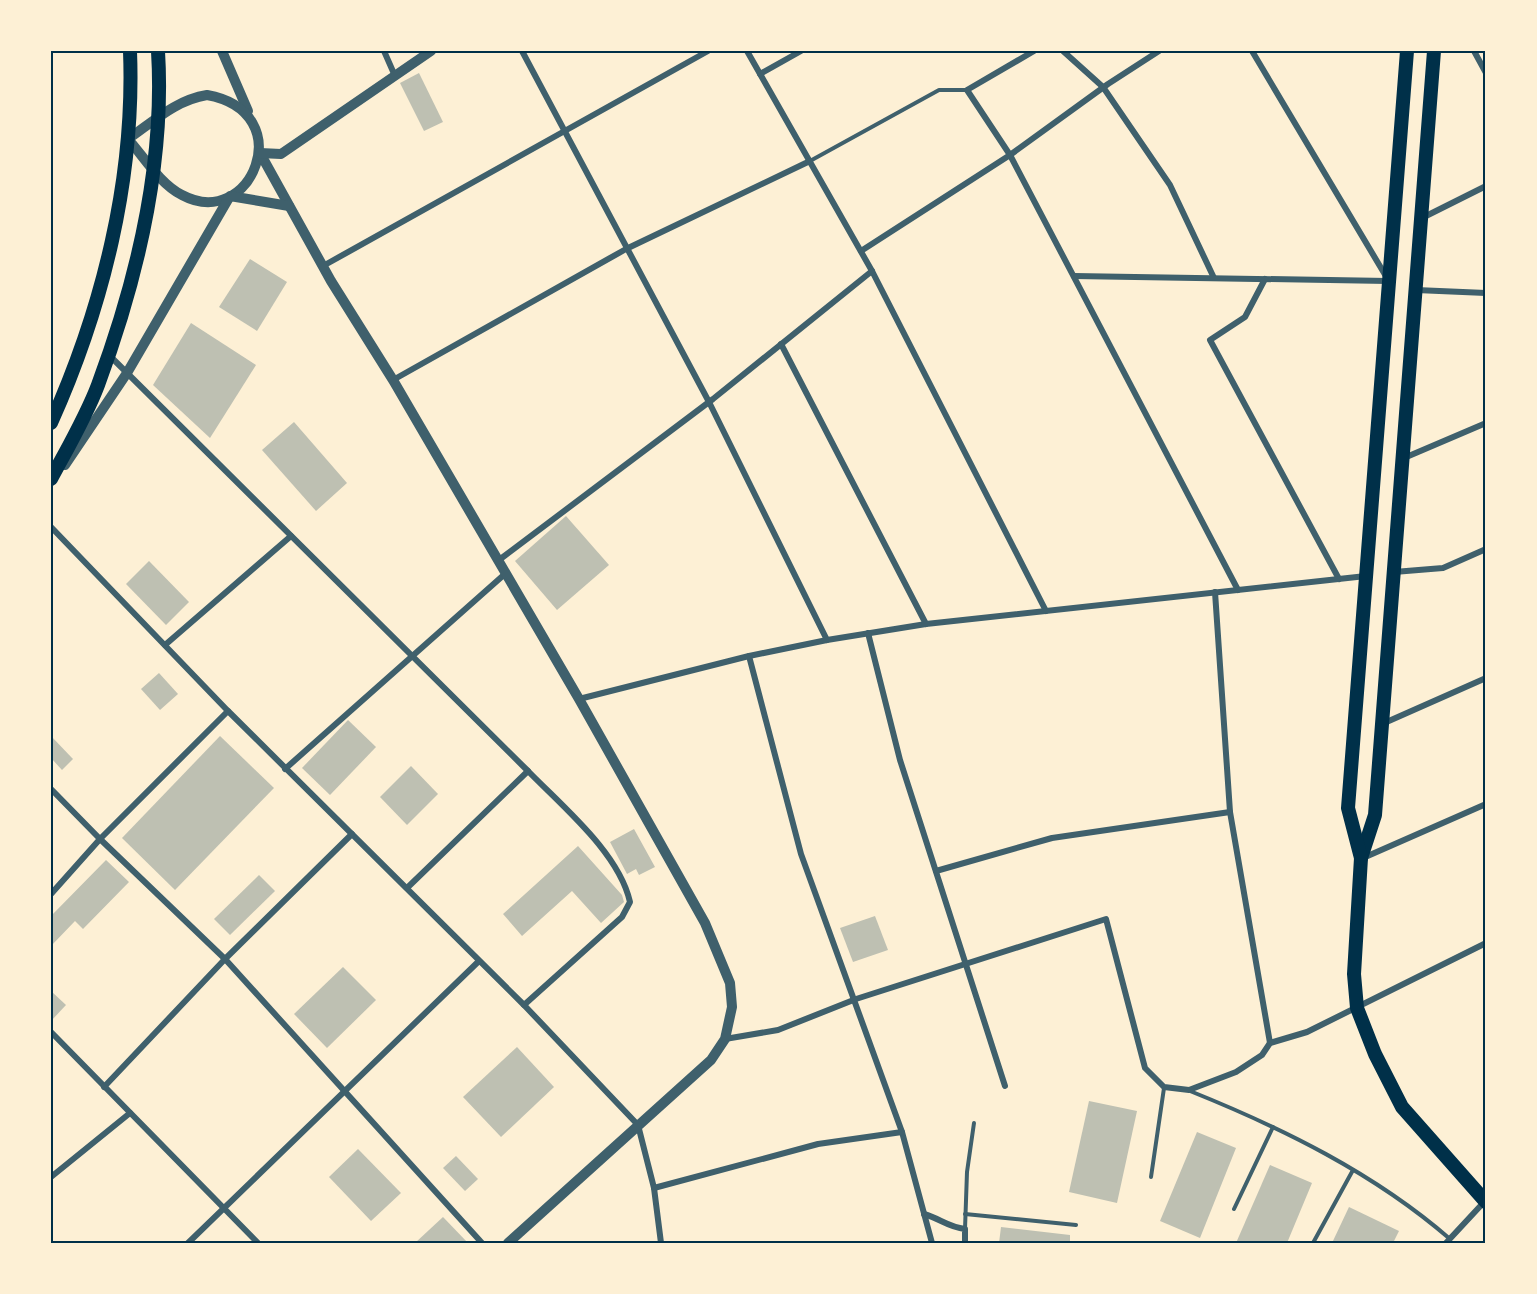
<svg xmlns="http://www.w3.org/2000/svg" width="1537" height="1294" font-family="Arial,sans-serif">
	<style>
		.building { fill: #bec0b2 }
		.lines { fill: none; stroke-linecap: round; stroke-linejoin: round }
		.service { stroke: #3f606c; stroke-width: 4 }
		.minor { stroke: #3f606c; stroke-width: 6 }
		.tertiary { stroke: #3f606c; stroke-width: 10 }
		.primary { stroke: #003049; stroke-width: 14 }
		.neatline { fill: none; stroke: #003049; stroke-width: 2 }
	</style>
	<rect width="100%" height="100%" fill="#fdf0d5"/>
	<g class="building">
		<polygon points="419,73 443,122 424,131 400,83"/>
		<polygon points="250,259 287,282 257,331 219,307"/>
		<polygon points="191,323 256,365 210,438 153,385"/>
		<polygon points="294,422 347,483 316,511 262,450"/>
		<polygon points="566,516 609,565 557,610 515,561"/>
		<polygon points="149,561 189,602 166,625 126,584"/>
		<polygon points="159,673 178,694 160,710 141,689"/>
		<polygon points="348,720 376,747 330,795 302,768"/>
		<polygon points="51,736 73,759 62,770 51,758"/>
		<polygon points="220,736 274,788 175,890 122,838"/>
		<polygon points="411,766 438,794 407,825 380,797"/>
		<polygon points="634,829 655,867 639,875 636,869 627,874 610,842"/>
		<polygon points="578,846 622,895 624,902 601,923 572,891 522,936 503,914"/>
		<polygon points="106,860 129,882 83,929 75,921 51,946 51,916"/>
		<polygon points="259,875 275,891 230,935 214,919"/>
		<polygon points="875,916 888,950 853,962 840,928"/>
		<polygon points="343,967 376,1000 327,1048 294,1014"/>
		<polygon points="51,991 66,1005 51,1021"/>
		<polygon points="517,1047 554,1087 501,1137 463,1097"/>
		<polygon points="1089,1101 1137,1111 1117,1203 1069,1192"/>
		<polygon points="1197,1132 1236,1148 1200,1238 1160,1221"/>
		<polygon points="358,1149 401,1193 371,1221 329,1177"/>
		<polygon points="456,1156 478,1179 465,1191 443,1168"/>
		<polygon points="1270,1165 1312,1183 1287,1243 1236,1243"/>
		<polygon points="1349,1207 1399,1231 1393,1243 1332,1243"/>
		<polygon points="443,1217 468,1243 415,1243"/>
		<polygon points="1001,1227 1070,1235 1070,1243 999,1243"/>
	</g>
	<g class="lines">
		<g class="service">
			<polyline points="810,161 939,90 967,90"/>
			<path d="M1190,1091C1282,1128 1374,1173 1450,1239"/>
			<polyline points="1151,1177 1164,1088"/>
			<polyline points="1234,1209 1273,1127"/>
			<polyline points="965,1214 1076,1225"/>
			<polyline points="965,1229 967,1172 974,1123"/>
			<polyline points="1313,1243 1353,1170"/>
		</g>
		<g class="minor">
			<polyline points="384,51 395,76"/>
			<polyline points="522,51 709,402 827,640"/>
			<polyline points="747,51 872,271 1046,611"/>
			<polyline points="1034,51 967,90 1010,155 1238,590"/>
			<polyline points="1063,51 1103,87 1170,185 1214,278"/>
			<polyline points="1252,51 1387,278"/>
			<polyline points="1474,51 1486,73"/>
			<polyline points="760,74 801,51"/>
			<polyline points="1422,218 1486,186"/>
			<polyline points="861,251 1010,155 1108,84 1159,51"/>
			<polyline points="323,266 708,51"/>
			<polyline points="1074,276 1388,281"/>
			<polyline points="1265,279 1245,317 1210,340 1339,579"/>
			<polyline points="1416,290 1486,293"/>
			<polyline points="781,344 926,624"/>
			<polyline points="110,356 528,771 407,888"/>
			<polyline points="393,380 626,249 810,161"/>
			<polyline points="1404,458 1486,423"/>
			<polyline points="51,527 228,711 524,1005 638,1125 654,1188 661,1243"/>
			<polyline points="499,560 713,399 872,271"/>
			<polyline points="1394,572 1443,568 1486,549"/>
			<polyline points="1215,592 1230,812 1270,1043"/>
			<polyline points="868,633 900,760 1005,1086"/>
			<polyline points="165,645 291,536"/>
			<polyline points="749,656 801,854 902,1132 932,1243"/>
			<polyline points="579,699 749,656 827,640 926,624 1366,576"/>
			<polyline points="1382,724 1486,678"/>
			<polyline points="285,769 506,573"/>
			<polyline points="51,789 100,839 225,959 482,1243"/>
			<polyline points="1363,858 1486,804"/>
			<polyline points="936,871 1052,838 1230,812"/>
			<polyline points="51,894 100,839 228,711"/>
			<path d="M524,1005L622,917L630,902C619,853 563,807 528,771"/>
			<polyline points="51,1032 258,1243"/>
			<polyline points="725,1039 778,1030 856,999 1106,919 1145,1068 1164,1087 1189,1090 1236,1072 1262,1055 1270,1043 1307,1032 1486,943"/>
			<polyline points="104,1087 225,959 352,834"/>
			<polyline points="51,1177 130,1113"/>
			<polyline points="654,1188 818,1144 902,1132"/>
			<path d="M924,1214C941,1219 948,1227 965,1229V1243"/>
			<polyline points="188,1243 479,961"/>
			<polyline points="1446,1243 1485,1201"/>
		</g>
		<g class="tertiary">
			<polyline points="222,51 248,111"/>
			<path d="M207,95C301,112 251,232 182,195C160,184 144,157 128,139C154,121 176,100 207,95Z"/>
			<polyline points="260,153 331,281 393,380 579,699 705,923 730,983 732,1007 725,1039 711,1060 508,1243"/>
			<polyline points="260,153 281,154 431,51"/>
			<polyline points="65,465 127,373 230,196 289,206"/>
		</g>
		<g class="primary">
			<polyline points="1434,51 1375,815 1361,858 1354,974 1357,1008 1375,1054 1402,1107 1486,1202"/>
			<path d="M51,423C103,307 135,178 130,51"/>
			<path d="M51,479C67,449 86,417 98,385C137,280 165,164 158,51"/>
			<polyline points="1361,858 1348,808 1407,51"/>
		</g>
	</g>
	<rect width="1537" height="1294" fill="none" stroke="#fdf0d5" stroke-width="105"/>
	<rect x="52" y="52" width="1432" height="1190" class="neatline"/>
</svg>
